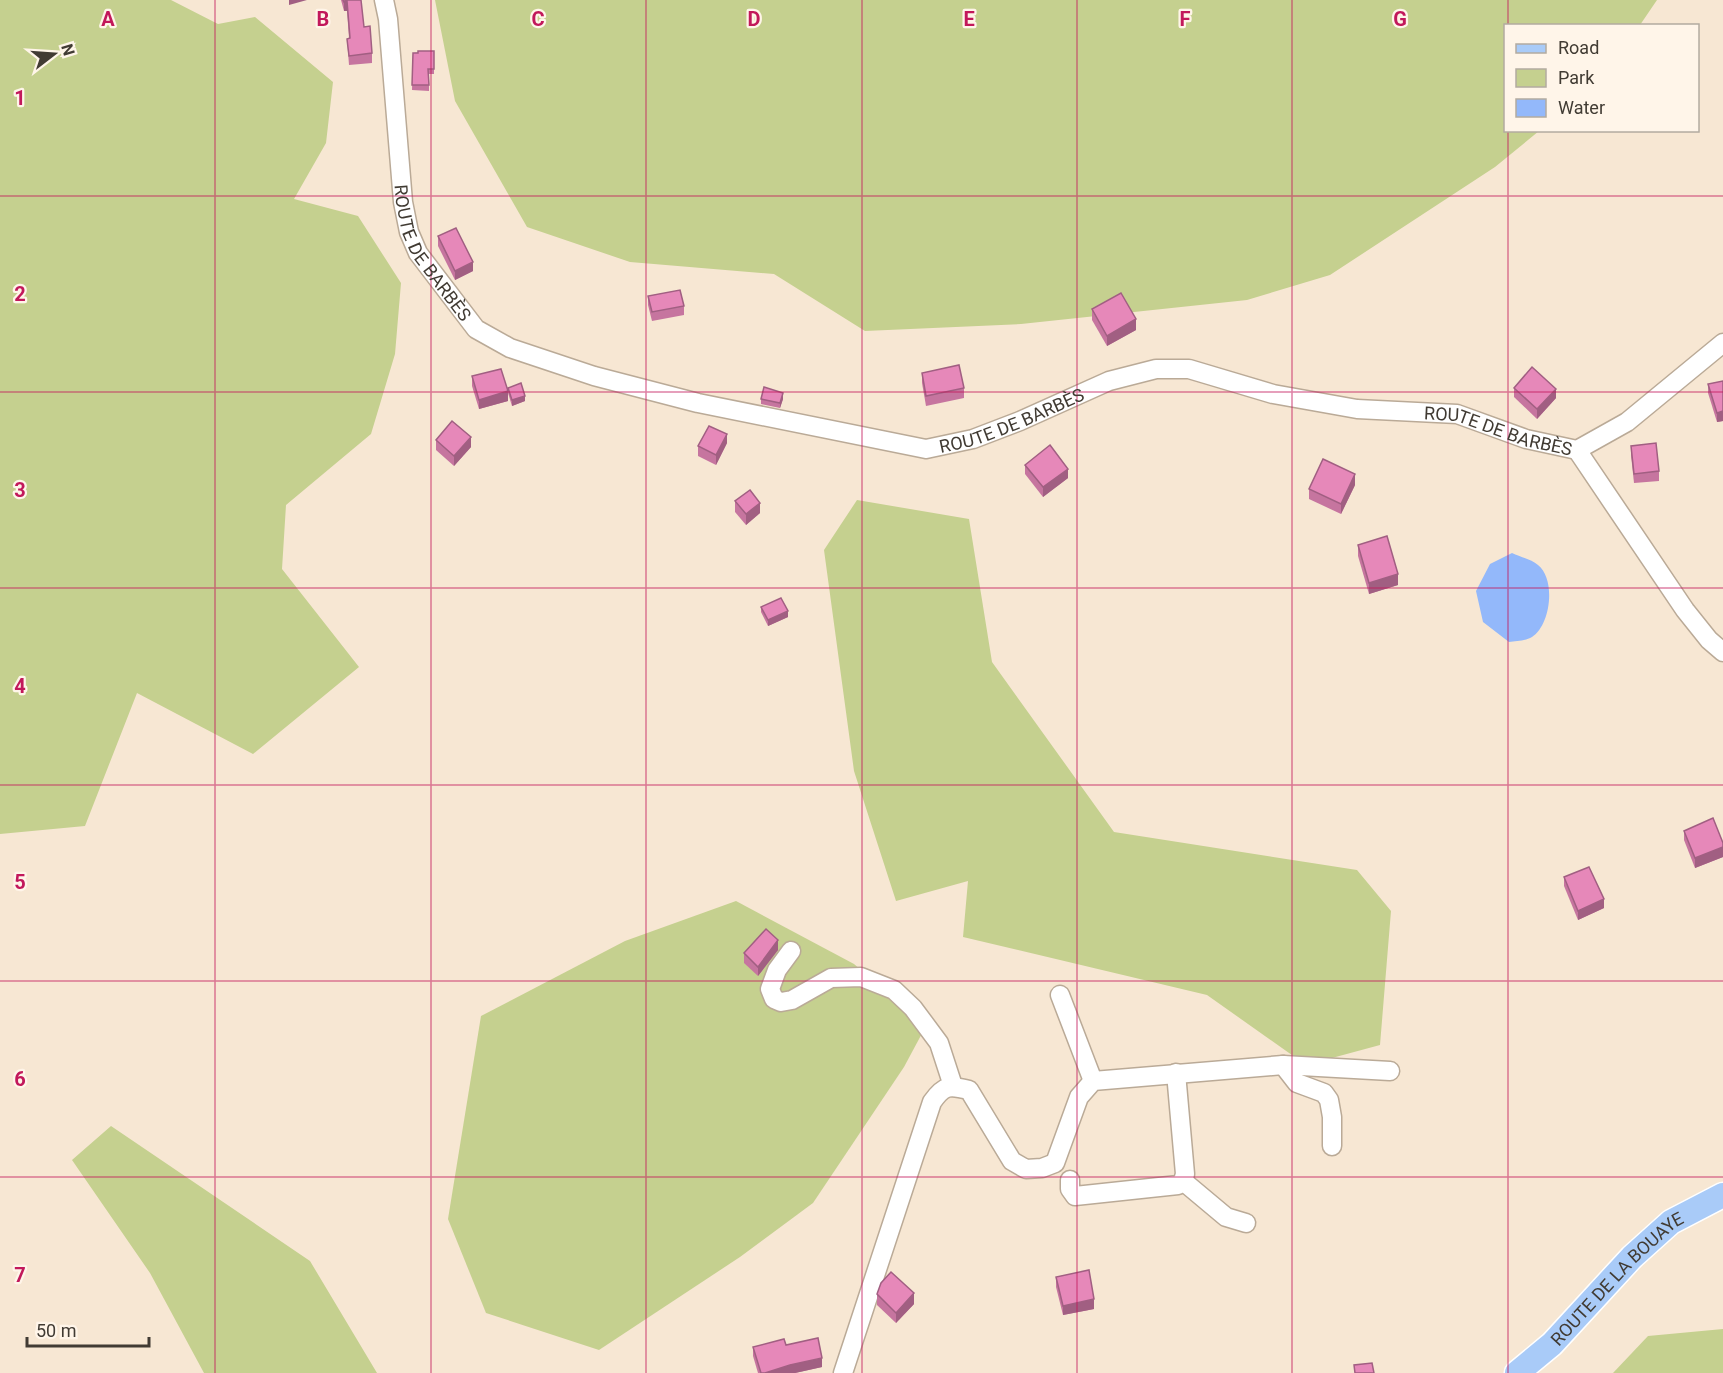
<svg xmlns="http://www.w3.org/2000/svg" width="1723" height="1373" font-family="Roboto,sans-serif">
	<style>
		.green { fill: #c5d08f }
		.water { fill: #93b8fa }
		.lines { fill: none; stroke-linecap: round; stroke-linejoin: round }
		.minor-casing { stroke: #baaa97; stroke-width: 21 }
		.major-casing { stroke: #fff; stroke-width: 27 }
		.minor { stroke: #fff; stroke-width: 18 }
		.major { stroke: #a9cbf8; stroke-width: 24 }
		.wall { fill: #c6759f }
		.shaded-wall { fill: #a15f82 }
		.building { fill: #e688b9; stroke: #a15f82; stroke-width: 1.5 }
		.grid { fill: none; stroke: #c2185b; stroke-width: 1.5; stroke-opacity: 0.55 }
		.labels { text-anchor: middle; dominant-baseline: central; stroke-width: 4.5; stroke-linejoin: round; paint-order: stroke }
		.street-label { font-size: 18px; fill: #413b33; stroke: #fff5e9 }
		.grid-label { font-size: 20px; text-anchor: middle; font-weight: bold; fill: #c2185b; stroke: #fff5e9; stroke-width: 4.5; stroke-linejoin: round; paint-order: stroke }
	</style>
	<rect width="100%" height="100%" fill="#f7e7d3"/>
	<g class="green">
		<polygon points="0,0 171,0 218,24 255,17 333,82 326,143 294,199 358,216 401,283 395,354 371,434 286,505 282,569 359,667 253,754 137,693 85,826 0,834"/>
		<polygon points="435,0 1657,0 1640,25 1506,26 1506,130 1539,131 1495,167 1330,275 1247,300 1021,324 865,331 774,274 630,262 527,227 455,101"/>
		<polygon points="857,500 969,519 992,662 1114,832 1357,870 1391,911 1380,1045 1306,1065 1207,995 963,937 968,881 896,901 854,771 824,550"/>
		<polygon points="736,901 854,964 926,1026 904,1067 813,1203 740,1257 599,1350 486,1313 448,1219 481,1016 625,941"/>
		<polygon points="111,1126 310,1261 377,1373 204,1373 150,1273 72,1160"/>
		<polygon points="1723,1329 1723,1373 1613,1373 1648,1336"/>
	</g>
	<path class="water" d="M1512,553C1520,557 1531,559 1538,565C1556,579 1551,625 1532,637C1525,641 1516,641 1509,642L1483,622L1476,591L1490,564Z"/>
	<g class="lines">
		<defs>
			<g id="minor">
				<path id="s1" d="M384,0L388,19L403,202L409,232L418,253L476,329L510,348L594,376L698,403L926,449L973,439L1020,421L1109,381L1156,369H1189L1273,394L1357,409L1457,414L1526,439L1577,450L1627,422L1723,343"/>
				<polyline points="1577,450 1685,610 1709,640 1723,652"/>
				<polyline points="791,951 777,970 770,989 774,999 781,1002 792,1000 831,978 861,977 894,990 913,1008 939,1043 953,1086"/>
				<polyline points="1060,995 1093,1081"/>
				<polyline points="1283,1065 1297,1083 1324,1093 1329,1100 1332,1117 1332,1146"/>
				<polyline points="1070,1180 1070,1189 1075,1196 1178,1185 1183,1181 1185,1174 1176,1073"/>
				<polyline points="1183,1181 1226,1217 1246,1223"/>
				<path d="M843,1373L932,1102C944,1085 949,1085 969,1090L1012,1161L1026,1169L1042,1168L1055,1163L1079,1097L1093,1081L1283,1065L1390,1071"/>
			</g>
			<g id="major">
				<path id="s2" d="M1517,1373L1552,1344L1632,1257L1671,1222L1723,1195"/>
			</g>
		</defs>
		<use href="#minor" class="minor-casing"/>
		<use href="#major" class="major-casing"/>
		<use href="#minor" class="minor"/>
		<use href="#major" class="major"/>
	</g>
	<g class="wall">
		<polygon points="341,0 361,0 364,27 372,53 372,63 349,65 347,39 349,38 347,11 344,11"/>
		<polygon points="434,51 434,74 429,74 429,91 412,90 413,53"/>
		<polygon points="438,236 473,271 455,280 438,246"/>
		<polygon points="648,296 684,306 684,315 652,321 648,305"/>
		<polygon points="1092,309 1136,330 1107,346 1092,320"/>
		<polygon points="922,373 964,388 964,398 926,406 922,383"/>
		<polygon points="472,376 508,401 479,409 472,386"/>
		<polygon points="1723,381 1723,421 1717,422 1708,393 1708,384"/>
		<polygon points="508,388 525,401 512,406 508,393"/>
		<polygon points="1514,388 1556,398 1537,419 1514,397"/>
		<polygon points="761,399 783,399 780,408 761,404"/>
		<polygon points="436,440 471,447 454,466 436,450"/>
		<polygon points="727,443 716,465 698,456 698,446"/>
		<polygon points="1631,446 1659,471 1659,481 1634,483 1631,455"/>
		<polygon points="1025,465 1068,478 1043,497 1025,474"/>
		<polygon points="1355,485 1341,514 1309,499 1309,489"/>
		<polygon points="735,501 760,513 746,525 735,512"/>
		<polygon points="1358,545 1398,585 1369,594 1358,556"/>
		<polygon points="761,607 788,617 768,626 761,612"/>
		<polygon points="1684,831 1723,843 1723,857 1695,868 1684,840"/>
		<polygon points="1564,877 1604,908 1578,920 1564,886"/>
		<polygon points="778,950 758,976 744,963 744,953"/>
		<polygon points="1056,1277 1094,1309 1063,1315 1056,1287"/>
		<polygon points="877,1294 914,1304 896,1323 877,1305"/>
		<polygon points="786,1345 822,1367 795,1373 758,1373 753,1356 753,1347"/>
	</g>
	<g class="shaded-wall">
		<polygon points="289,0 307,0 289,5"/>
		<polygon points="347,1 347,11 344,11 344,2"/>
		<polygon points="473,262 473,271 455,280 455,271"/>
		<polygon points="1136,319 1136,330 1107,346 1107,336"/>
		<polygon points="1556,389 1556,398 1537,419 1537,409"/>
		<polygon points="508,391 508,401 479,409 479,400"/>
		<polygon points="783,393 783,399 780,408 780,403"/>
		<polygon points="525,396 525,401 512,406 512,400"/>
		<polygon points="1723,411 1723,421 1717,422 1717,413"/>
		<polygon points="727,434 727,443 716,465 716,455"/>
		<polygon points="471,437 471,447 454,466 454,456"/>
		<polygon points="1068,469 1068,478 1043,497 1043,487"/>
		<polygon points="1355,474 1355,485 1341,514 1341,504"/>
		<polygon points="760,503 760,513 746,525 746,514"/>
		<polygon points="1398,574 1398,585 1369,594 1369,583"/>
		<polygon points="788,611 788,617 768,626 768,620"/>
		<polygon points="1723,847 1723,857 1695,868 1695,858"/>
		<polygon points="1604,899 1604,908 1578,920 1578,911"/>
		<polygon points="778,940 778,950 758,976 758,967"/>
		<polygon points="914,1293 914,1304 896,1323 896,1313"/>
		<polygon points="1094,1299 1094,1309 1063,1315 1063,1306"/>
		<polygon points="822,1358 822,1367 795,1373 765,1373 790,1365"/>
	</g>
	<g class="building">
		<polygon points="343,0 361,0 364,27 370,26 372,53 349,56 347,39 350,38 347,1 344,2"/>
		<polygon points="418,51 434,51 434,69 428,69 429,85 412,85 413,53 418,53"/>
		<polygon points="456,228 473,262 455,271 438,236"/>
		<polygon points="680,290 684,306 652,312 648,296"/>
		<polygon points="1121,293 1136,319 1107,336 1092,309"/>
		<polygon points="959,365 964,388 926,396 922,373"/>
		<polygon points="1532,367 1556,389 1537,409 1514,388"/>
		<polygon points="501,369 508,391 479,400 472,376"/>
		<polygon points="1723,381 1723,411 1717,413 1708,384"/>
		<polygon points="521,383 525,396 512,400 508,388"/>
		<polygon points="764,387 783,393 780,403 761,399"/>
		<polygon points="452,421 471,437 454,456 436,440"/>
		<polygon points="709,426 727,434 716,455 698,446"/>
		<polygon points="1656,443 1659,471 1634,474 1631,446"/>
		<polygon points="1050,445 1068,469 1043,487 1025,465"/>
		<polygon points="1323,459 1355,474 1341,504 1309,489"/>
		<polygon points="750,490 760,503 746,514 735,501"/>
		<polygon points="1387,536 1398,574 1369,583 1358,545"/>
		<polygon points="781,598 788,611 768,620 761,607"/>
		<polygon points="1713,818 1723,843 1723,847 1695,858 1684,831"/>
		<polygon points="1589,867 1604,899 1578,911 1564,877"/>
		<polygon points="766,929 778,940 758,967 744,953"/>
		<polygon points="1089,1270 1094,1299 1063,1306 1056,1277"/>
		<polygon points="891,1272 914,1293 896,1313 877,1294 881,1283"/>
		<polygon points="818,1338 822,1358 790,1365 765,1373 761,1373 753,1347 784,1339 786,1345"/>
		<polygon points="1372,1363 1374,1373 1355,1373 1354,1365"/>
	</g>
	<path class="grid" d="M215,0V1373M431,0V1373M646,0V1373M862,0V1373M1077,0V1373M1292,0V1373M1508,0V26M1508,130V1373M0,196H1723M0,392H1723M0,588H1723M0,785H1723M0,981H1723M0,1177H1723"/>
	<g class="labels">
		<g class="street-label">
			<text stroke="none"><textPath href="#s1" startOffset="262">ROUTE DE BARBÈS</textPath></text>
			<text stroke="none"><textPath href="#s1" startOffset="910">ROUTE DE BARBÈS</textPath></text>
			<text stroke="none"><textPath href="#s1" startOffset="1414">ROUTE DE BARBÈS</textPath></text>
			<text stroke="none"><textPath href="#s2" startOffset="138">ROUTE DE LA BOUAYE</textPath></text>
		</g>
	</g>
	<g class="grid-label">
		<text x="108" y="26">A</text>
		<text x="323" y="26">B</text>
		<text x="538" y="26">C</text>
		<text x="754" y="26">D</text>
		<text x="969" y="26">E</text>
		<text x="1185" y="26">F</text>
		<text x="1400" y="26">G</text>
		<text x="20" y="105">1</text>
		<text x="20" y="301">2</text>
		<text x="20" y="497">3</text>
		<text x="20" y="693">4</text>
		<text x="20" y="889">5</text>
		<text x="20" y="1086">6</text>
		<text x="20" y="1282">7</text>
	</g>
	<rect x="1504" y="24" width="195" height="108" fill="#fff5e9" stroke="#b3aba0" stroke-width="1.5"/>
	<rect x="1516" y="44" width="30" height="9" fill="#a9cbf8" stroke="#b3aba0" stroke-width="1.5"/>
	<text x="1558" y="54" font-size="18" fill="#413b33">Road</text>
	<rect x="1516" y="69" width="30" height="18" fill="#c5d08f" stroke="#b3aba0" stroke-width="1.5"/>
	<text x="1558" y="84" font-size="18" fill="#413b33">Park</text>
	<rect x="1516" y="99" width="30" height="18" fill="#93b8fa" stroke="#b3aba0" stroke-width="1.5"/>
	<text x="1558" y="114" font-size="18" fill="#413b33">Water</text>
	<g transform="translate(54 54) rotate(73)" stroke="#fff5e9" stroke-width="4.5" paint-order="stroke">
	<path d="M0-4.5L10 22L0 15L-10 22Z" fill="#413b33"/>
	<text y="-9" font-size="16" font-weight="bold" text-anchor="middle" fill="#413b33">N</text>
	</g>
	<path d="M27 1337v9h122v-9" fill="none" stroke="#413b33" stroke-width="3"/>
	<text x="36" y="1337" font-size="18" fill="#413b33" stroke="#fff5e9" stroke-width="4.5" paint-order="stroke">50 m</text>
</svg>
